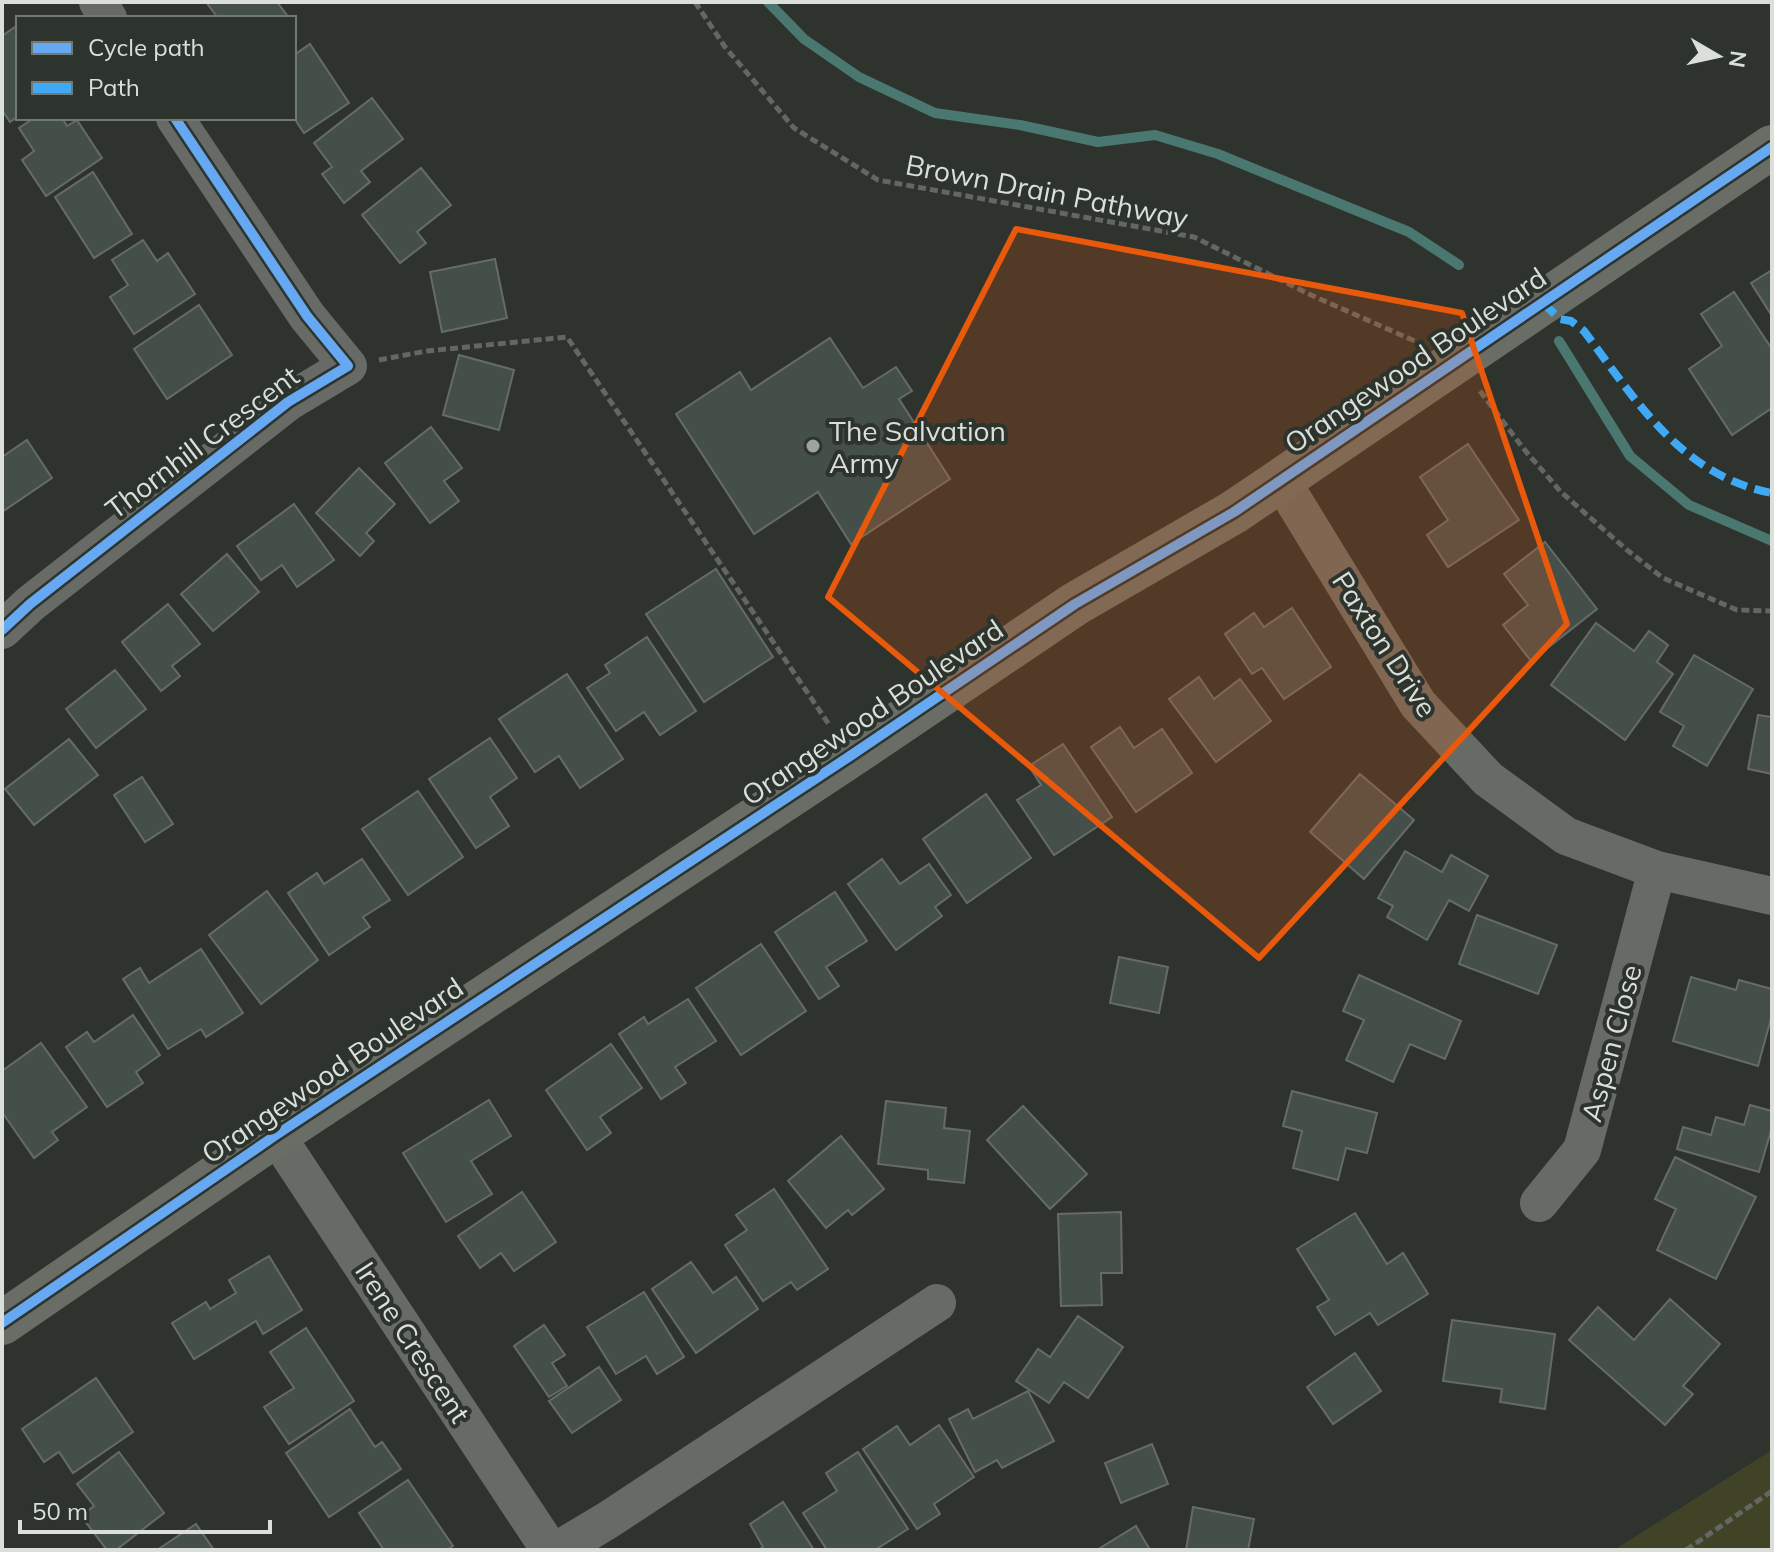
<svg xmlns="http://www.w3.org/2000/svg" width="1774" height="1552" font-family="Mulish,sans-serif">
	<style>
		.green { fill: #414327 }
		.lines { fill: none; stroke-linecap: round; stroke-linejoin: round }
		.stream { stroke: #4a7870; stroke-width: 10 }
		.building { fill: #454f4a; stroke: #676b68; stroke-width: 2 }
		.path { stroke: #646663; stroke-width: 5; stroke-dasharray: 8 4; stroke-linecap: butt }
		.street { stroke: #686a65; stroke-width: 38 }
		.secondary { stroke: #6a6d66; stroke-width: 44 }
		.quiet { stroke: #3fa9f5; stroke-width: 8; stroke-dasharray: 16 8; stroke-linecap: butt }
		.cycleway-casing { stroke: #2d342d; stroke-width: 15 }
		.cycleway { stroke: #66a8f1; stroke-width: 10 }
		.marked { fill: #e8590c; fill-opacity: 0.2; stroke: #e8590c; stroke-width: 6; stroke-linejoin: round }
		.poi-dot { fill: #9ea39e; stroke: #2d342d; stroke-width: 3 }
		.labels { text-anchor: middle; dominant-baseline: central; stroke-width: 8; stroke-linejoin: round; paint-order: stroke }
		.street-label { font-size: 28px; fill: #dadfda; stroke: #2d342d }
		.poi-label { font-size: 28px; fill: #dadfda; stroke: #2d342d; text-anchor: start }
	</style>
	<rect width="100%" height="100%" fill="#2e332e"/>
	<polygon class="green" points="1772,1450 1772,1550 1614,1550"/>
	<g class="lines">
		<g class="stream">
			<polyline points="768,2 804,39 859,77 935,113 1020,125 1098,142 1155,135 1218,154 1409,232 1459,265"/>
			<polyline points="1559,341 1630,456 1689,505 1772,541"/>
		</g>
	</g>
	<g class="building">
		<polygon points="206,2 277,2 289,18 218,18"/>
		<polygon points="15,27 18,32 18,116 10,122 2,110 2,36"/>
		<polygon points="310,44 349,103 304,133 294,118 294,55"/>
		<polygon points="372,98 403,139 361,171 370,182 344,203 322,174 332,167 314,143"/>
		<polygon points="34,118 62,118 67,126 77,120 102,158 46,196 22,160 34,151 19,128"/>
		<polygon points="421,168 451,205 417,232 426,243 400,263 362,215"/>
		<polygon points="93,172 132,234 94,258 55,197"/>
		<polygon points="143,240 157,261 168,253 195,294 134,334 110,297 128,285 112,260"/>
		<polygon points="495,259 507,318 442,332 430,272"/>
		<polygon points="1772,270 1772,316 1751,283"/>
		<polygon points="1734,292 1772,349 1772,408 1732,435 1689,369 1722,346 1701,314"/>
		<polygon points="199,305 232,355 167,399 134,349"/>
		<polygon points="830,338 863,388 896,367 912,391 899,399 950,479 851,544 818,492 754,534 676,414 740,372 751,390"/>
		<polygon points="459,355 514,370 499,430 443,415"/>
		<polygon points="431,427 462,468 444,481 459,501 430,523 385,463"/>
		<polygon points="27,440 52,478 2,512 2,457"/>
		<polygon points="1468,444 1519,520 1448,567 1427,535 1448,520 1420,477"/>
		<polygon points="359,468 395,504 366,533 374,541 360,556 316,513"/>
		<polygon points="294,504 334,560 297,587 282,565 261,580 237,546"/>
		<polygon points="1545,542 1597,609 1531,661 1503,625 1528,605 1504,574"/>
		<polygon points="227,554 259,592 213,631 181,594"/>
		<polygon points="716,569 773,657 704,702 646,614"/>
		<polygon points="168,604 200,644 172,666 180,676 161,691 122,642"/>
		<polygon points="1292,608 1331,667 1284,699 1262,668 1252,674 1225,634 1254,613 1264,627"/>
		<polygon points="1596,623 1634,651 1649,631 1668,645 1657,662 1673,674 1625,740 1551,685"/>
		<polygon points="647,637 696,711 660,735 644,712 616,731 587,688 610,673 605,665"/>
		<polygon points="1694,655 1753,689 1707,766 1673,746 1684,726 1660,712"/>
		<polygon points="115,670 146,709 96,748 66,709"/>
		<polygon points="567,674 623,759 580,788 559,756 535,772 499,719"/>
		<polygon points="1199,677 1214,699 1240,679 1271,721 1216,762 1169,699"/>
		<polygon points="1758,715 1772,717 1772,774 1748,769"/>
		<polygon points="1120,727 1134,748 1162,729 1192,773 1136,812 1091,747"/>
		<polygon points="490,738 517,778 490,797 509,826 476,848 429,779"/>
		<polygon points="69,739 98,775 34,825 5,789"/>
		<polygon points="1063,744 1112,817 1054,855 1017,800 1041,785 1029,766"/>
		<polygon points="1360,774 1414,820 1364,879 1310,832"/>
		<polygon points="142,777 173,824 145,842 114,795"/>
		<polygon points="418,791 463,857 408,895 362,829"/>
		<polygon points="986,794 1031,858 967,903 923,839"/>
		<polygon points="1405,851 1442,872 1451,855 1488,876 1469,911 1449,900 1427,940 1387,917 1393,906 1378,898"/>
		<polygon points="362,859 390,900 363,917 370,927 329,955 288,893 317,873 324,884"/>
		<polygon points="882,859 900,884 929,864 951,895 935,907 942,916 896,950 848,884"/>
		<polygon points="267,891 318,960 261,1004 209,935"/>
		<polygon points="835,892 867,941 826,967 839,986 819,999 775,932"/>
		<polygon points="1477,915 1557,945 1538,994 1459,964"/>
		<polygon points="761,944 806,1011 741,1055 696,988"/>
		<polygon points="201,949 243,1013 206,1037 201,1029 168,1049 123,979 140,968 149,983"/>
		<polygon points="1119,957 1168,967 1159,1013 1110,1003"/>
		<polygon points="1359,975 1461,1021 1445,1059 1410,1044 1393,1082 1346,1060 1364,1020 1343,1011"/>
		<polygon points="1691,977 1736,990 1739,980 1772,989 1772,1015 1758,1066 1673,1041"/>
		<polygon points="688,999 716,1041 675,1067 686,1083 661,1099 619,1034 644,1017 648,1024"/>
		<polygon points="133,1015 160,1055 136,1072 143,1083 107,1107 66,1047 87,1032 94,1042"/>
		<polygon points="41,1043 87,1107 52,1132 58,1140 34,1158 2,1112 2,1071"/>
		<polygon points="611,1044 642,1088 600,1117 611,1133 587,1150 546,1090"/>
		<polygon points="1292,1091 1377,1113 1367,1153 1346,1148 1338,1180 1293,1168 1302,1131 1283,1126"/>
		<polygon points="489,1100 511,1136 471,1161 492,1194 446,1222 403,1153"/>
		<polygon points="886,1101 946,1108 944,1128 970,1131 964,1183 928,1179 928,1170 878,1164"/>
		<polygon points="1750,1105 1772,1111 1772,1127 1759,1172 1677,1149 1683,1127 1711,1135 1716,1117 1744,1125"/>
		<polygon points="1023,1106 1087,1174 1050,1209 987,1140"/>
		<polygon points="841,1136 884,1189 852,1215 848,1210 826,1228 788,1181"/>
		<polygon points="1675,1157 1756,1197 1716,1279 1657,1250 1676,1209 1655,1199"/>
		<polygon points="774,1189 828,1269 797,1290 791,1282 763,1301 725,1245 747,1230 736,1215"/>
		<polygon points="522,1192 556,1242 514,1271 501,1253 480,1268 458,1236"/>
		<polygon points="1121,1212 1122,1273 1101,1273 1102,1305 1061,1306 1058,1214"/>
		<polygon points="1355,1213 1387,1264 1403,1253 1428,1294 1378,1325 1370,1313 1335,1335 1317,1307 1329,1300 1297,1249"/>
		<polygon points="269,1256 302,1310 263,1334 256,1321 194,1359 172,1323 206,1302 210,1309 236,1293 229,1280"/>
		<polygon points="691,1262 713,1293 736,1277 758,1309 696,1353 652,1289"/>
		<polygon points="644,1292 684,1357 657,1374 646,1356 616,1374 587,1327"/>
		<polygon points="1670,1299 1720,1344 1683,1386 1693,1394 1665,1425 1569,1340 1598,1307 1634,1340"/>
		<polygon points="1078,1316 1123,1347 1088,1398 1064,1382 1049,1403 1016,1381 1038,1349 1050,1357"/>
		<polygon points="1452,1320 1555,1334 1545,1409 1500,1402 1502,1389 1443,1381"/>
		<polygon points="544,1325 565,1355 552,1363 567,1386 549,1397 514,1346"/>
		<polygon points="306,1328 354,1401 289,1444 264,1407 294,1388 270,1352"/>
		<polygon points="1355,1353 1381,1391 1333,1424 1307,1387"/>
		<polygon points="599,1367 621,1400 572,1433 549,1401"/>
		<polygon points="96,1378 133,1432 73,1473 59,1452 44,1462 22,1429"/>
		<polygon points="1028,1391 1054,1441 1002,1468 997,1460 975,1472 949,1419 968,1409 973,1419"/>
		<polygon points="350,1409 375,1447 382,1442 401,1469 329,1517 286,1453"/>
		<polygon points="939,1425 974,1477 934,1504 940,1514 917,1529 863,1449 897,1426 910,1445"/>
		<polygon points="1152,1444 1168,1484 1121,1503 1105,1463"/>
		<polygon points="119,1452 164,1513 116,1550 107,1550 81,1516 94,1506 77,1484"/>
		<polygon points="858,1452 908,1529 875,1550 827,1550 803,1513 837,1491 826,1473"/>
		<polygon points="408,1480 453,1546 446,1550 384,1550 359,1513"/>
		<polygon points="783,1502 814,1550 758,1550 763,1547 750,1524"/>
		<polygon points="1193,1507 1254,1519 1248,1550 1186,1550"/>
		<polygon points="196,1524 214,1550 157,1550"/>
		<polygon points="1136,1526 1150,1550 1097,1550"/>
	</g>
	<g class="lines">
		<g class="path">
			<polyline points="695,2 725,47 794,128 878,180 1194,237 1311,295 1417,342"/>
			<polyline points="379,360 427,351 567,337 830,726"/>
			<polyline points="1480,391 1523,448 1561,492 1627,550 1663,578 1737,610 1772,611"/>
			<polyline points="1686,1550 1772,1491"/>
		</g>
		<g class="street">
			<polyline points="98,2 108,18"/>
			<polyline points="1281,480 1418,704 1488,779 1566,836 1657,870 1772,896"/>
			<polyline points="2,630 30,604 288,402 348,366 307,316 175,118"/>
			<polyline points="276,1135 550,1550"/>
			<polyline points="1539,1203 1582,1150 1657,870"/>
			<polyline points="558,1550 608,1520 937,1303"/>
		</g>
		<polyline class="secondary" points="2,1323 276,1135 850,756 1075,604 1234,512 1772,147"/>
		<path class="quiet" d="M1543,303L1560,319L1571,321L1584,331C1635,399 1681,476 1772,493"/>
		<defs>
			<g id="cycleway">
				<polyline points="2,630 30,604 288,402 348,366 307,316 175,118"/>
				<polyline points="2,1323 276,1135 850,756 1075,604 1234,512 1772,147"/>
			</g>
		</defs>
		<use href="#cycleway" class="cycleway-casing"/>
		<use href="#cycleway" class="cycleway"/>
	</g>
	<path class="marked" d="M1016,229L1462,313L1567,624L1259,958L828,597Z"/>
	<circle class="poi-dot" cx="813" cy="446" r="8"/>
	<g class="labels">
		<g class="street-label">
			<text transform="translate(1047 191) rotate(11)">Brown Drain Pathway</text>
			<text transform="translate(1415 360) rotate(-34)">Orangewood Boulevard</text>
			<text transform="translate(202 442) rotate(-37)">Thornhill Crescent</text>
			<text transform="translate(1385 644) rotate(57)">Paxton Drive</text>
			<text transform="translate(872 712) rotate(-34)">Orangewood Boulevard</text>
			<text transform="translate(1611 1043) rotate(-75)">Aspen Close</text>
			<text transform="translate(332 1070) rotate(-34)">Orangewood Boulevard</text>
			<text transform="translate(413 1342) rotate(57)">Irene Crescent</text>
		</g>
		<g class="poi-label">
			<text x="829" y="430">The Salvation<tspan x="829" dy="32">Army</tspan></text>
		</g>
	</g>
	<rect width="1774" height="1552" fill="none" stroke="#dadfda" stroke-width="8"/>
	<rect x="16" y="16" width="280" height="104" fill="#2d342d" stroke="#727872" stroke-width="2"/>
	<rect x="32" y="42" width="40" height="12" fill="#66a8f1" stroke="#727872" stroke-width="2"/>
	<text x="88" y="56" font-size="24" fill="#dadfda">Cycle path</text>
	<rect x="32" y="82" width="40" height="12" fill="#3fa9f5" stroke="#727872" stroke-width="2"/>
	<text x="88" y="96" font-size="24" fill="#dadfda">Path</text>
	<g transform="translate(1718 56) rotate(99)" stroke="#2d342d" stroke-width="6" paint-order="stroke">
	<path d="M0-6L14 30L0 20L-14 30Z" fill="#dadfda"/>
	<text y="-12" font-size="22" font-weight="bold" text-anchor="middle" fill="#dadfda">N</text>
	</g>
	<path d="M20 1520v12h250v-12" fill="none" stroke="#dadfda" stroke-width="4"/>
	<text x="32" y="1520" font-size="24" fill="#dadfda" stroke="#2d342d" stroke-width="6" paint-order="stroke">50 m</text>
</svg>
